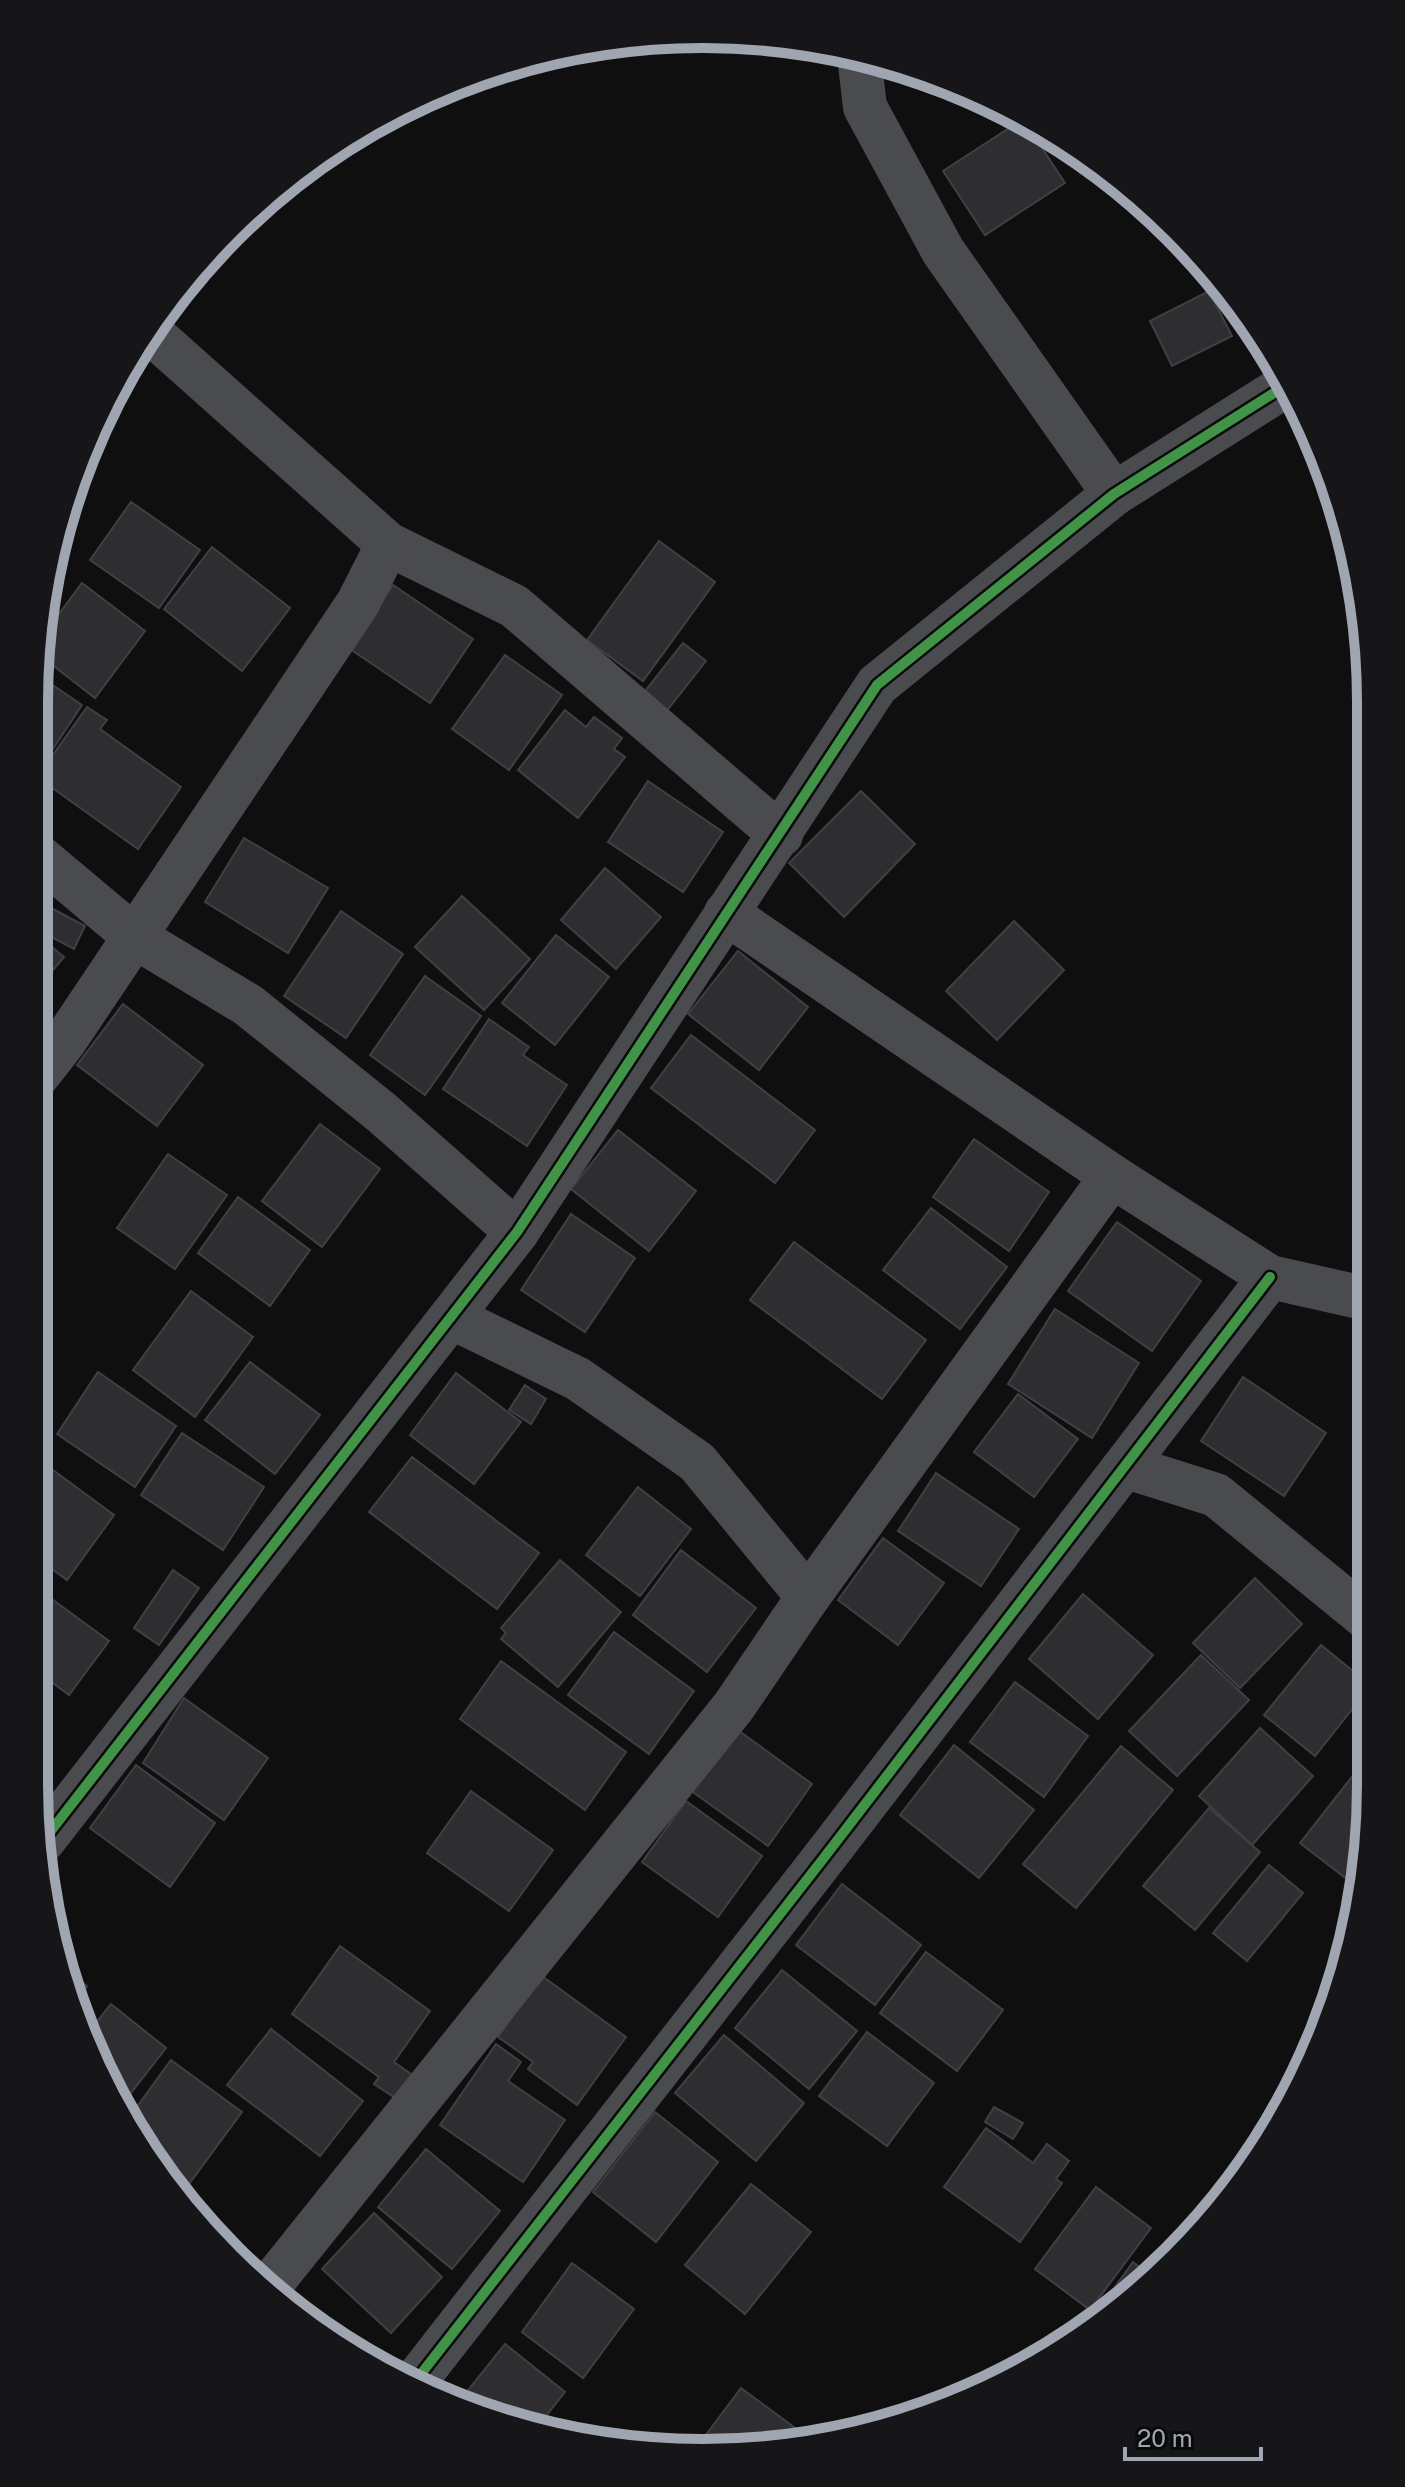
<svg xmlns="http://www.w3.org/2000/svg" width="1405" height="2487" font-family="'Public Sans',sans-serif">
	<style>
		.building { fill: #2e2e30; stroke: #3e4044; stroke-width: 2 }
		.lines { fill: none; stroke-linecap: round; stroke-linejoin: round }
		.minor { stroke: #4a4b4f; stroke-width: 44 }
		.cycleway-casing { stroke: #0a0a0b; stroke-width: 15 }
		.cycleway { stroke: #419447; stroke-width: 10 }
		.rim { fill: none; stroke: #9fa6b2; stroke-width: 10 }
	</style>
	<rect width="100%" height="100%" fill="#0f0f10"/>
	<g class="building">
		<polygon points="1023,119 1065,183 985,235 943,171"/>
		<polygon points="1209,291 1232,336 1172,366 1150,321"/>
		<polygon points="131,502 200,550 159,608 90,560"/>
		<polygon points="659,541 715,582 643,681 587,640"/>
		<polygon points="212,547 290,608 242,671 164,609"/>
		<polygon points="82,583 145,631 95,698 37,653 39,641"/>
		<polygon points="393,585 473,639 430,703 350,649"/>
		<polygon points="683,643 706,661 658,722 634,705"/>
		<polygon points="505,655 562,695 509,770 452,729"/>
		<polygon points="35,673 82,705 35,776"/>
		<polygon points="87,707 107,720 100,729 181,787 138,849 37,777"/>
		<polygon points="565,710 586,727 594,717 622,738 614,749 625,757 578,818 518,770"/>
		<polygon points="648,781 723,832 683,892 608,842"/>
		<polygon points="861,791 915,844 844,917 789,863"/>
		<polygon points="244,838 328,888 288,953 205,902"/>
		<polygon points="605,868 661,917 616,969 561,920"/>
		<polygon points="462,896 530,959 484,1010 415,947"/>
		<polygon points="53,909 85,926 74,949 40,931"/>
		<polygon points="341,911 403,954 346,1038 284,996"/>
		<polygon points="1014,921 1064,970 997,1040 946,991"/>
		<polygon points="35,933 64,957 35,991"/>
		<polygon points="556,935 609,977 555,1045 502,1003"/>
		<polygon points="738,951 808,1007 759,1070 688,1014"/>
		<polygon points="425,976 481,1016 425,1095 370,1055"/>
		<polygon points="123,1004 203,1065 157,1126 77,1065"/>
		<polygon points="489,1019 529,1047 523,1055 567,1085 527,1146 443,1089"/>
		<polygon points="691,1035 815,1130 775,1183 651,1088"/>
		<polygon points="320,1124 380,1169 322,1247 262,1201"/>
		<polygon points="618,1130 696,1191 649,1251 571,1189"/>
		<polygon points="974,1139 1049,1192 1009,1251 933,1197"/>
		<polygon points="168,1154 227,1195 175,1269 117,1228"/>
		<polygon points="238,1197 310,1250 270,1306 198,1253"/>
		<polygon points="931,1208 1007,1267 960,1329 883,1270"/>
		<polygon points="571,1214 635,1258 585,1332 521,1290"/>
		<polygon points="1117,1222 1201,1281 1152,1351 1068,1291"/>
		<polygon points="794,1242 926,1340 882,1399 750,1300"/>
		<polygon points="191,1291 253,1337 195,1417 133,1370"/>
		<polygon points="1055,1309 1139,1363 1092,1438 1008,1384"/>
		<polygon points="250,1362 320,1415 275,1474 205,1420"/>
		<polygon points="98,1372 176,1426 135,1487 57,1434"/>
		<polygon points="456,1373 521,1422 474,1484 410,1435"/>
		<polygon points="1243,1377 1326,1433 1284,1496 1201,1441"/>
		<polygon points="525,1385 546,1399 531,1424 509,1410"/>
		<polygon points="1018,1394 1078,1439 1034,1497 974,1452"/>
		<polygon points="182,1433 264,1487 223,1550 141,1495"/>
		<polygon points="34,1456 114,1515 67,1580 34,1556"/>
		<polygon points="412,1457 539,1553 497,1609 369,1512"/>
		<polygon points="936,1473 1019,1529 981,1586 898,1531"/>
		<polygon points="638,1487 691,1529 640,1596 586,1555"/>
		<polygon points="883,1538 944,1583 898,1645 838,1600"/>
		<polygon points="681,1550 756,1608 707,1672 633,1615"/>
		<polygon points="560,1560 621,1612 558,1687 501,1639 506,1633 501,1628"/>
		<polygon points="1369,1563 1369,1591 1355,1579"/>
		<polygon points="173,1570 199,1588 159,1645 134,1628"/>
		<polygon points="1255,1578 1302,1624 1240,1688 1193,1643"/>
		<polygon points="34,1586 109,1641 69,1695 34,1669"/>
		<polygon points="1083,1594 1153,1655 1098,1719 1029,1659"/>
		<polygon points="614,1632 694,1691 649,1754 568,1695"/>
		<polygon points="1321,1645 1369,1684 1369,1688 1315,1756 1264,1715"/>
		<polygon points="1201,1655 1249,1700 1177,1776 1129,1731"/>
		<polygon points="501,1661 626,1752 585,1810 460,1719"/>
		<polygon points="1015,1682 1088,1736 1044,1797 970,1742"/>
		<polygon points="184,1698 268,1758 224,1820 143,1763"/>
		<polygon points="34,1710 46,1718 34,1736"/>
		<polygon points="735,1728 812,1784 768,1846 690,1790"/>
		<polygon points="1260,1728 1313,1776 1252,1845 1199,1796"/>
		<polygon points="954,1745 1034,1810 979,1878 900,1815"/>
		<polygon points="1121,1746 1173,1790 1076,1908 1023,1864"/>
		<polygon points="1369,1755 1370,1828 1357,1887 1300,1843"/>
		<polygon points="136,1765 215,1823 170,1887 90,1828"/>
		<polygon points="471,1791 553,1850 509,1911 427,1853"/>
		<polygon points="686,1801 762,1856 718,1917 642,1862"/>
		<polygon points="1209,1808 1260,1852 1195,1930 1143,1886"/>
		<polygon points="1269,1865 1303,1893 1247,1961 1213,1933"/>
		<polygon points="842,1884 921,1945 875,2005 796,1945"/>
		<polygon points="340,1946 430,2011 394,2062 418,2079 401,2102 374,2084 379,2077 292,2014"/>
		<polygon points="926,1952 1003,2010 957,2071 880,2013"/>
		<polygon points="782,1970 857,2031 809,2089 735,2028"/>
		<polygon points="65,1971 87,1986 74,2007 69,1999"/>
		<polygon points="542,1976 626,2037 577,2105 528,2069 533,2062 498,2037"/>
		<polygon points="111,2004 166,2048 124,2102 88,2033"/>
		<polygon points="271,2029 363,2101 320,2156 227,2085"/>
		<polygon points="867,2032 934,2083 887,2146 819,2096"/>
		<polygon points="724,2035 804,2103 756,2161 675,2093"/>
		<polygon points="496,2044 521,2062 508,2081 565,2120 523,2182 440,2125"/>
		<polygon points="171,2060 242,2112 189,2184 155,2159 131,2115"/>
		<polygon points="994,2107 1023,2123 1013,2139 985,2122"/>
		<polygon points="655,2112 718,2162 656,2242 593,2192"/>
		<polygon points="986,2128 1033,2163 1047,2144 1069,2161 1056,2179 1062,2183 1020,2242 944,2187"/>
		<polygon points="426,2149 500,2211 452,2269 378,2207"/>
		<polygon points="751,2184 811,2232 745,2314 685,2265"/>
		<polygon points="1096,2187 1151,2228 1090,2310 1035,2269"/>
		<polygon points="374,2213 442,2277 391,2333 322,2269"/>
		<polygon points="1133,2262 1152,2276 1143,2287 1103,2312 1099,2309"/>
		<polygon points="572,2263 634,2309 583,2378 522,2332"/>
		<polygon points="505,2344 565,2392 534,2431 461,2399"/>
		<polygon points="741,2388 799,2431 791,2441 746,2452 697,2447"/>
	</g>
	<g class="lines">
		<g class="minor">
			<polyline points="859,56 865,107 943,251 1114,494"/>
			<polyline points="150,332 388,544 514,606 781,835"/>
			<polyline points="35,853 135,937 248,1005 381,1112 517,1232"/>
			<polyline points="726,913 1112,1176 1270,1277 1368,1299"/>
			<polyline points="35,1079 64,1042 358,603 388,544"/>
			<polyline points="453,1318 578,1379 697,1462 808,1597"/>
			<polyline points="1127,1467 1216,1495 1369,1620"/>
			<polyline points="43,1841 517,1232 877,685 1114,494 1285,386"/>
			<polyline points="271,2284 734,1706 808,1597 1112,1176"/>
			<polyline points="417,2379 823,1859 1270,1277"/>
		</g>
		<defs>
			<g id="cycleway">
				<polyline points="43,1841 517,1232 877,685 1114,494 1285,386"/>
				<polyline points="417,2379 823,1859 1270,1277"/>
			</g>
		</defs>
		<use href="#cycleway" class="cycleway-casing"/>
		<use href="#cycleway" class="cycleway"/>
	</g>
	<path d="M0 0H1405V2487H0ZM702 48H703A654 654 0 0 1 1357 702V1785A654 654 0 0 1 703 2439H702A654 654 0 0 1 48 1785V702A654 654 0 0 1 702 48Z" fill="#161618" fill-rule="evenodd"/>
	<path class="rim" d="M702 48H703A654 654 0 0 1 1357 702V1785A654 654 0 0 1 703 2439H702A654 654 0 0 1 48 1785V702A654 654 0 0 1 702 48Z"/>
	<path d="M1125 2447v12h136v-12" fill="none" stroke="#9fa6b2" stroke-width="4"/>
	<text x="1137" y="2447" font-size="24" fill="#9fa6b2" stroke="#0a0a0b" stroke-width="6" paint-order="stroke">20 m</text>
</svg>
